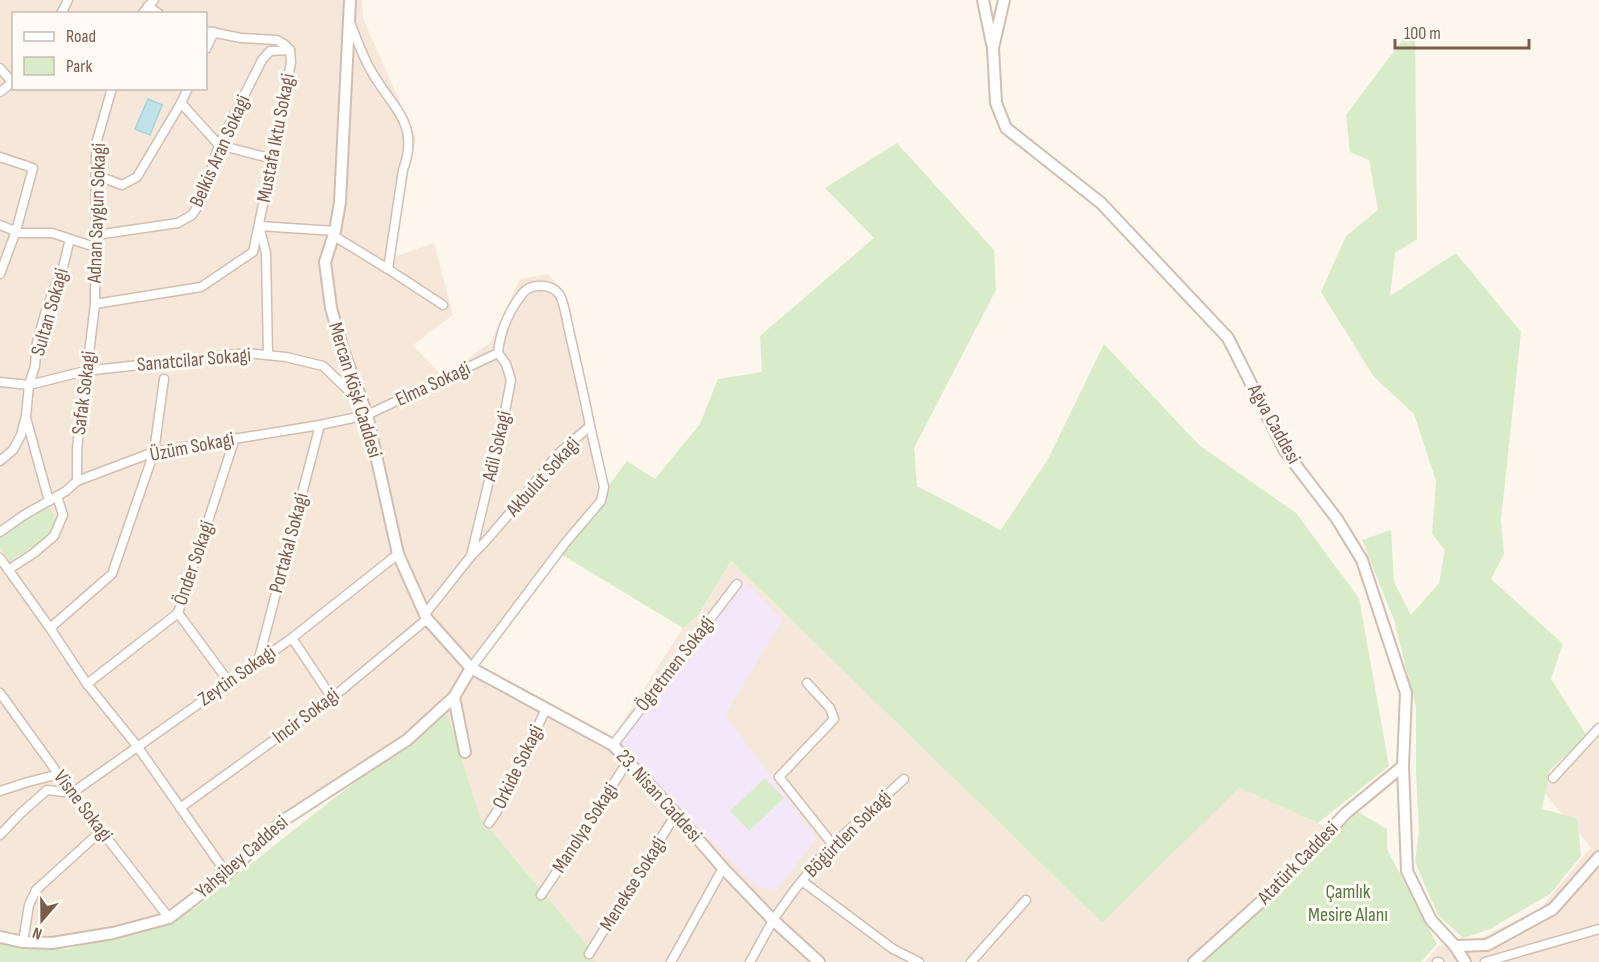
<svg xmlns="http://www.w3.org/2000/svg" width="1599" height="962" font-family="'Sofia Sans Condensed',sans-serif">
	<style>
		.residential { fill: #f5e8da; fill-rule: evenodd }
		.education { fill: #f3e8fa }
		.green { fill: #d8ecc9 }
		.water { fill: #bfe3e8; stroke: #a5d3da; stroke-width: 1.5 }
		.lines { fill: none; stroke-linecap: round; stroke-linejoin: round }
		.minor-casing { stroke: #d1beb0; stroke-width: 11 }
		.tertiary-casing { stroke: #d1beb0; stroke-width: 14 }
		.minor { stroke: #fff; stroke-width: 8 }
		.tertiary { stroke: #fff; stroke-width: 10 }
		.labels { text-anchor: middle; dominant-baseline: central; stroke-width: 6; stroke-linejoin: round; paint-order: stroke }
		.street-label { font-size: 20px; fill: #7a5c4d; stroke: #fffaf3 }
		.park-label { font-size: 20px; fill: #537a41; stroke: #fffaf3 }
	</style>
	<rect width="100%" height="100%" fill="#fdf6ec"/>
	<g class="residential">
		<path d="M0,0H362L363,18L416,139L386,260L434,243L453,315L413,345L442,376L490,343L520,279L548,274L566,296L605,490L471,674L605,749L683,628L699,616L731,561L1102,923L1239,788L1331,829L1269,889L1188,962H596L588,946L478,814L443,702L407,740L284,820L168,918L86,940L0,936ZM14,14H206V88H14Z"/>
		<polygon points="1599,726 1599,962 1425,962 1438,946 1476,940 1540,909 1591,847 1539,787"/>
	</g>
	<polygon class="education" points="737,574 783,619 725,715 817,838 776,890 757,887 618,745"/>
	<g class="green">
		<polygon points="1415,23 1417,239 1395,253 1390,296 1456,253 1521,332 1501,520 1504,554 1491,579 1563,644 1551,679 1587,736 1550,770 1542,809 1577,818 1581,856 1550,894 1490,929 1463,938 1438,915 1415,862 1419,830 1416,774 1416,708 1394,620 1362,540 1391,530 1394,582 1411,615 1439,583 1445,550 1432,534 1436,481 1414,414 1374,377 1321,292 1346,236 1378,210 1369,160 1350,152 1346,115"/>
		<polygon points="897,143 994,250 996,290 914,448 917,486 1001,530 1048,459 1104,344 1199,445 1296,513 1359,598 1389,766 1318,823 1239,788 1102,923 731,561 698,616 683,628 559,553 627,461 655,479 700,424 718,379 762,372 760,336 874,238 825,188"/>
		<polygon points="48,505 56,519 55,530 28,550 10,561 0,547 0,537"/>
		<polygon points="447,713 480,817 588,946 596,962 0,962 0,941 68,949 194,909 333,799"/>
		<polygon points="765,778 784,798 749,831 730,811"/>
		<polygon points="1358,812 1387,829 1387,849 1437,944 1421,962 1197,962 1274,893"/>
	</g>
	<polygon class="water" points="148,99 162,105 150,135 135,129"/>
	<g class="lines">
		<defs>
			<g id="minor">
				<polyline points="148,6 159,14"/>
				<polyline points="61,14 68,0"/>
				<polyline points="142,14 154,0"/>
				<path d="M350,22C357,40 363,58 373,74C394,110 420,124 403,170L388,269L443,305"/>
				<polyline points="206,31 241,38 277,40 284,44 290,50"/>
				<polyline points="206,49 214,32"/>
				<polyline points="0,68 12,82"/>
				<polyline points="0,92 14,81"/>
				<polyline points="181,103 219,145 273,159"/>
				<polyline points="0,157 33,168 16,231 0,274"/>
				<polyline points="96,175 122,185 137,177 181,103 188,88"/>
				<polyline points="0,225 20,233 52,233 95,247"/>
				<polyline points="96,235 178,223 192,215 201,201 219,145 262,60 270,51 290,50"/>
				<polyline points="334,236 388,269"/>
				<polyline points="95,304 201,287 253,252 282,114 291,62 290,50"/>
				<polyline points="268,355 266,253 259,226 335,231"/>
				<polyline points="0,382 29,385 85,371 247,353 286,357 323,366 347,389 363,410"/>
				<polyline points="26,418 49,501"/>
				<polyline points="0,461 13,450 21,435 26,416 29,385 35,366 37,342 47,307 63,267 70,239"/>
				<polyline points="77,481 77,450 85,371 88,362 95,304 96,144 112,88"/>
				<polyline points="0,532 24,515 66,491 77,481 154,452 320,425 367,415 498,353"/>
				<polyline points="0,558 50,628 87,684 137,746 227,874"/>
				<polyline points="8,570 34,553 54,536 63,515 57,496"/>
				<polyline points="178,613 229,682"/>
				<path d="M425,614L471,556L484,543L516,506L558,454L590,426C584,394 576,362 569,330C567,322 564,300 559,294C551,283 530,283 522,294C509,311 500,331 498,353L506,364L511,380L503,422L471,556"/>
				<polyline points="50,628 112,574 154,452 164,379"/>
				<polyline points="292,638 332,698"/>
				<polyline points="258,662 320,425"/>
				<polyline points="471,668 566,542 601,501 604,487 590,426"/>
				<polyline points="807,683 830,708 834,719 779,777 833,845"/>
				<polyline points="87,684 178,613 235,438"/>
				<polyline points="0,693 72,793 169,918"/>
				<polyline points="613,745 737,584"/>
				<polyline points="1553,778 1599,728"/>
				<polyline points="0,791 28,782 59,774"/>
				<polyline points="180,808 332,698 427,619"/>
				<polyline points="489,823 496,813 546,709"/>
				<polyline points="0,835 21,813 47,790 72,793 292,638 398,554"/>
				<polyline points="802,881 893,949 919,962"/>
				<polyline points="541,895 550,882 628,761"/>
				<polyline points="23,942 29,905 36,890 101,831"/>
				<polyline points="589,954 676,814"/>
				<polyline points="671,962 723,868"/>
				<polyline points="750,962 773,920 793,892 824,853 904,779"/>
				<polyline points="971,962 1026,900"/>
				<polyline points="1437,962 1439,962"/>
				<polyline points="1485,962 1599,929"/>
			</g>
			<g id="tertiary">
				<polyline points="350,0 340,202 335,231 325,262 331,308 343,350 367,415 398,554 427,619 471,668 454,697 465,752"/>
				<polyline points="983,0 992,44"/>
				<polyline points="1004,0 993,48 996,103 1006,128 1101,203 1228,338 1285,451 1337,519 1362,560 1406,693 1403,766 1407,871 1431,920 1455,946 1465,962"/>
				<polyline points="471,668 613,745 676,814 723,868 773,920 819,962"/>
				<polyline points="0,937 23,942 52,943 113,933 169,918 227,874 284,820 407,740 454,697"/>
				<polyline points="1455,946 1487,945 1553,909 1599,857"/>
				<polyline points="1194,962 1273,891 1346,813 1403,766"/>
			</g>
		</defs>
		<use href="#minor" class="minor-casing"/>
		<use href="#tertiary" class="tertiary-casing"/>
		<use href="#minor" class="minor"/>
		<use href="#tertiary" class="tertiary"/>
	</g>
	<g class="labels">
		<g class="street-label">
			<text transform="translate(276 138) rotate(-79)">Mustafa Iktu Sokagi</text>
			<text transform="translate(220 151) rotate(-66)">Belkis Aran Sokagi</text>
			<text transform="translate(97 213) rotate(-88)">Adnan Saygun Sokagi</text>
			<text transform="translate(50 312) rotate(-74)">Sultan Sokagi</text>
			<text transform="translate(194 360) rotate(-5)">Sanatcilar Sokagi</text>
			<text transform="translate(433 384) rotate(-25)">Elma Sokagi</text>
			<text transform="translate(355 390) rotate(73)">Mercan Köşk Caddesi</text>
			<text transform="translate(84 393) rotate(-83)">Safak Sokagi</text>
			<text transform="translate(1274 424) rotate(61)">Ağva Caddesi</text>
			<text transform="translate(497 446) rotate(-77)">Adil Sokagi</text>
			<text transform="translate(192 447) rotate(-11)">Üzüm Sokagi</text>
			<text transform="translate(543 477) rotate(-48)">Akbulut Sokagi</text>
			<text transform="translate(289 543) rotate(-75)">Portakal Sokagi</text>
			<text transform="translate(194 563) rotate(-71)">Önder Sokagi</text>
			<text transform="translate(675 664) rotate(-52)">Ögretmen Sokagi</text>
			<text transform="translate(237 676) rotate(-35)">Zeytin Sokagi</text>
			<text transform="translate(306 716) rotate(-37)">Incir Sokagi</text>
			<text transform="translate(518 767) rotate(-64)">Orkide Sokagi</text>
			<text transform="translate(659 796) rotate(48)">23. Nisan Caddesi</text>
			<text transform="translate(83 806) rotate(53)">Visne Sokagi</text>
			<text transform="translate(585 828) rotate(-57)">Manolya Sokagi</text>
			<text transform="translate(848 834) rotate(-45)">Bögürtlen Sokagi</text>
			<text transform="translate(242 857) rotate(-41)">Yahşibey Caddesi</text>
			<text transform="translate(1298 863) rotate(-46)">Atatürk Caddesi</text>
			<text transform="translate(633 884) rotate(-58)">Menekse Sokagi</text>
		</g>
		<g class="park-label">
			<text x="1348" y="892">Çamlık<tspan x="1348" dy="23">Mesire Alanı</tspan></text>
		</g>
	</g>
	<rect x="12" y="12" width="195" height="78" fill="#fffaf3" stroke="#cabbb1" stroke-width="1.5"/>
	<rect x="24" y="32" width="30" height="9" fill="#ffffff" stroke="#cabbb1" stroke-width="1.5"/>
	<text x="66" y="42" font-size="18" fill="#7a5c4d">Road</text>
	<rect x="24" y="57" width="30" height="18" fill="#d8ecc9" stroke="#cabbb1" stroke-width="1.5"/>
	<text x="66" y="72" font-size="18" fill="#7a5c4d">Park</text>
	<g transform="translate(42 920) rotate(200)" stroke="#fffaf3" stroke-width="4.5" paint-order="stroke">
	<path d="M0-4.5L10 22L0 15L-10 22Z" fill="#7a5c4d"/>
	<text y="-9" font-size="16" font-weight="bold" text-anchor="middle" fill="#7a5c4d">N</text>
	</g>
	<path d="M1395 39v9h134v-9" fill="none" stroke="#7a5c4d" stroke-width="3"/>
	<text x="1404" y="39" font-size="18" fill="#7a5c4d" stroke="#fffaf3" stroke-width="4.5" paint-order="stroke">100 m</text>
</svg>
